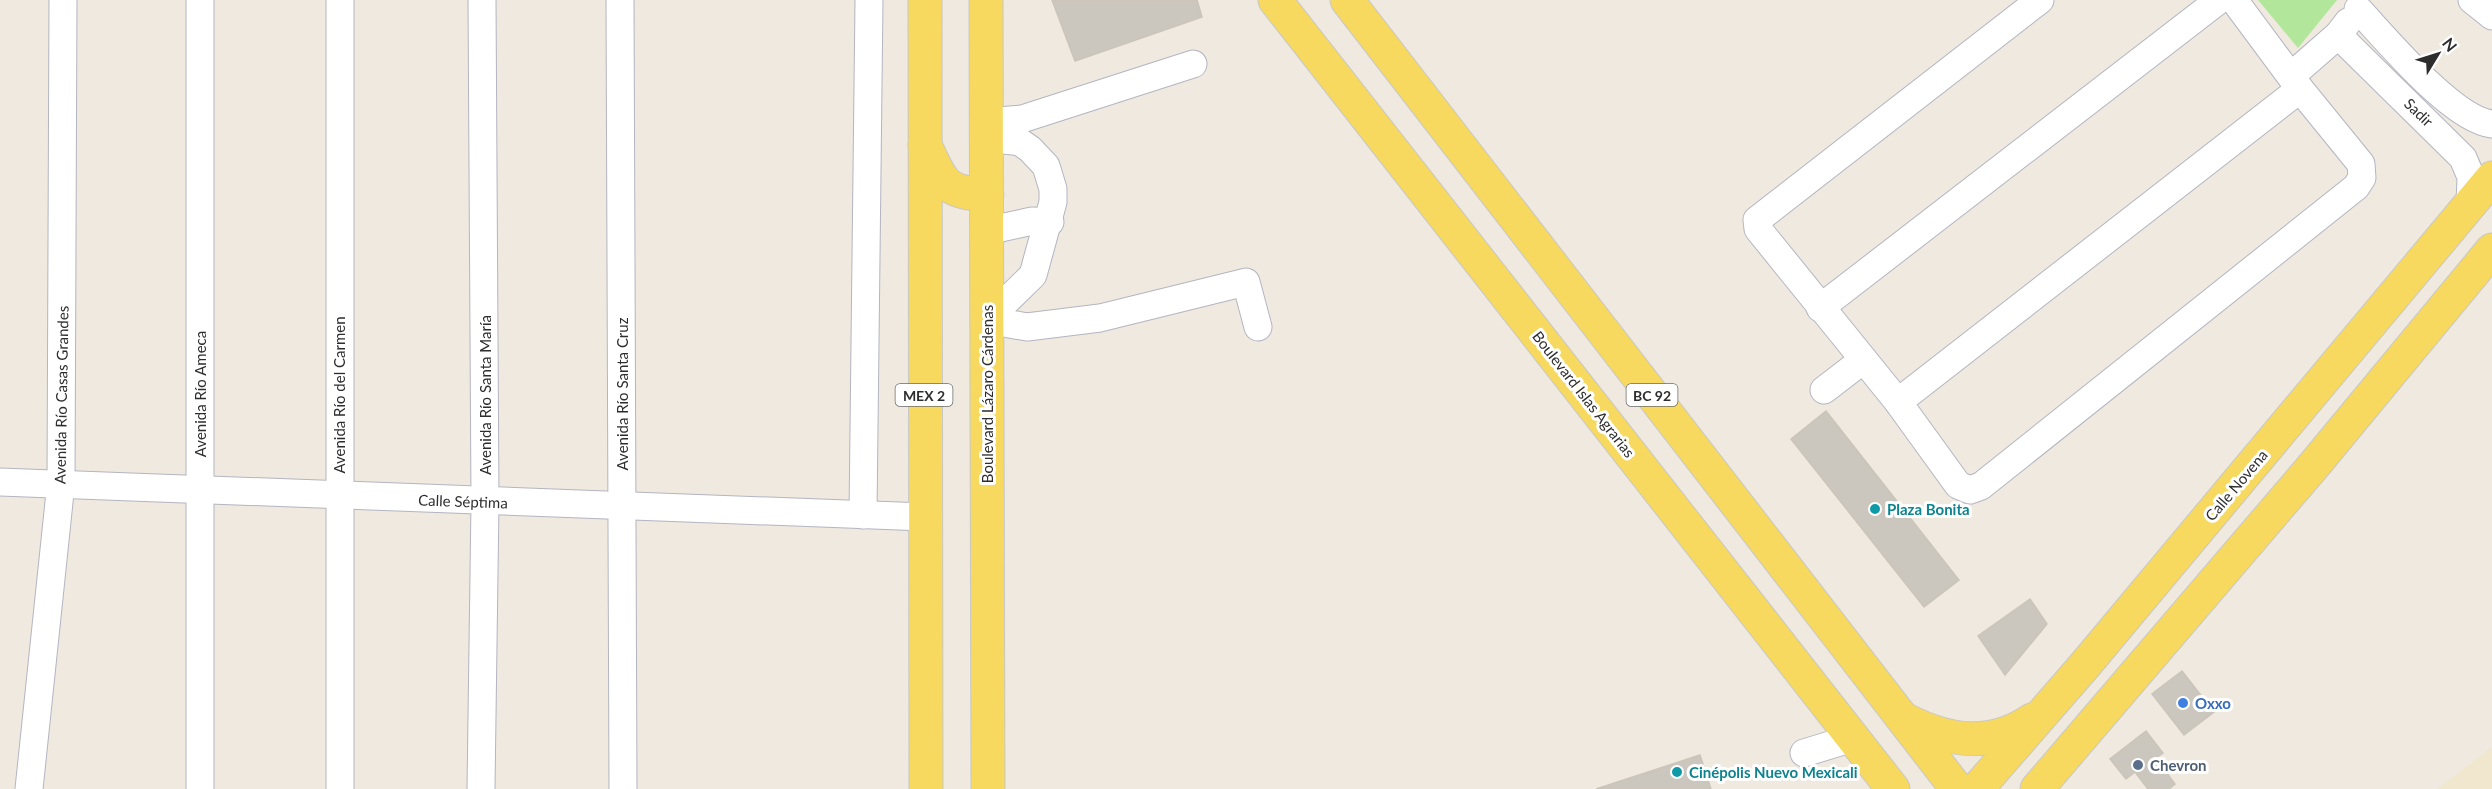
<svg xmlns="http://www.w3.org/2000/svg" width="2492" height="789" font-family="Lato,sans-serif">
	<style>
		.education { fill: #f1e7cf }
		.green { fill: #b2e79b }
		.building { fill: #cbc7be; stroke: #cbc5b9; stroke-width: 1.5 }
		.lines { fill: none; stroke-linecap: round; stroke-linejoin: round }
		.minor-casing { stroke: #b3b5c1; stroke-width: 29 }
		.major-casing { stroke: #c8c8c8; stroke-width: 35 }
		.minor { stroke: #fff; stroke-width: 27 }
		.major { stroke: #f6d95e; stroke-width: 33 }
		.culture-dot { fill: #0f9aa8; stroke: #fff; stroke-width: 2 }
		.shop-dot { fill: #3f7fe0; stroke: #fff; stroke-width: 2 }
		.service-dot { fill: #5c6f8a; stroke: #fff; stroke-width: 2 }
		.labels { text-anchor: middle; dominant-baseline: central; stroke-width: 6; stroke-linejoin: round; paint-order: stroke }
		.shield { fill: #fff; stroke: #6c6c6c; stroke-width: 1.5 }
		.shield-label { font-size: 14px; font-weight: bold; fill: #2d2d2d }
		.street-label { font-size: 15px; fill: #2d2d2d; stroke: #fff }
		.culture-label { font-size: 15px; font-weight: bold; fill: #0d838f; stroke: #fff; text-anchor: start }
		.shop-label { font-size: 15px; font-weight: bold; fill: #366cbe; stroke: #fff; text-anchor: start }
		.service-label { font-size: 15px; font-weight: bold; fill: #4e5e75; stroke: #fff; text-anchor: start }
	</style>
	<rect width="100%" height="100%" fill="#efe9e0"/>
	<polygon class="education" points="2492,747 2492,789 2437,789"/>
	<polygon class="green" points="2258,0 2337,0 2298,48"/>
	<g class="building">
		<polygon points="1052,0 1197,0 1202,17 1075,61"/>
		<polygon points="1826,411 1959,580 1924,607 1791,439"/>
		<polygon points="2030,599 2047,624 2005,675 1978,636"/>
		<polygon points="2182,671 2214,712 2184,735 2152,694"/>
		<polygon points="2146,731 2163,753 2156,758 2175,784 2169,789 2148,789 2135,772 2126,779 2110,759"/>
		<polygon points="1700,755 1711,789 1596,789"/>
	</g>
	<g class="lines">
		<defs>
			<g id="minor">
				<polyline points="200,0 200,789"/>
				<polyline points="340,0 340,789"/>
				<polyline points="620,0 623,789"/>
				<polyline points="2040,0 1757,220 1758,229 1898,402 1958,485 1970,490 1981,486 2356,187 2362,178 2361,164 2300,89 2234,0"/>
				<polyline points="2472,0 2492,16"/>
				<path d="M2358,9C2386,39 2453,120 2492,124"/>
				<polyline points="2338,35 2463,158 2471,177 2470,205"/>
				<polyline points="2291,76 2338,35 2348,22"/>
				<polyline points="987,122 1022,119 1193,64"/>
				<polyline points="987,231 1032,221 1050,222"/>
				<polyline points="1820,308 2219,0"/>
				<polyline points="987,320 1027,327 1100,318 1246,282 1258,327"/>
				<polyline points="987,320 1033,275 1053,202 1053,189 1046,166 1030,149 1020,142 987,138"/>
				<polyline points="1824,390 1863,360"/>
				<polyline points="1898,402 2300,89"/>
				<polyline points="0,482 925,517"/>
				<polyline points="863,515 869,0"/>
				<polyline points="1804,753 1853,738"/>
				<polyline points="29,789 61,483 63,0"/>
				<polyline points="481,789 485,502 482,0"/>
			</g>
			<g id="major">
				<polyline points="925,0 926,789"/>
				<polyline points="986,0 988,789"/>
				<polyline points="1275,0 1893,789"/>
				<polyline points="1347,0 1957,789"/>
				<path d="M925,145C943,183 943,192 987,195"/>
				<path d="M1906,720C1949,742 1991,748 2032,720"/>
				<polyline points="1977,789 2085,665 2492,178"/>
				<polyline points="2037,789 2315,464 2492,250"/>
			</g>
		</defs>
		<use href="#minor" class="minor-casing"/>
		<use href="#major" class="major-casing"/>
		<use href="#minor" class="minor"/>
		<use href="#major" class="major"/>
	</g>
	<g class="culture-dot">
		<circle cx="1875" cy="509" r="6"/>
		<circle cx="1677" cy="772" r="6"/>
	</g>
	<circle class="shop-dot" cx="2183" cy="703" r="6"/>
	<circle class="service-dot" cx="2138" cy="765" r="6"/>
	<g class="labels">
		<g class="shield">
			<rect x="895.5" y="384" width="57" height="22" rx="4.5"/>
			<rect x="1626.5" y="384" width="51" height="22" rx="4.5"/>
		</g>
		<g class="shield-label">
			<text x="924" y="395">MEX 2</text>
			<text x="1652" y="395">BC 92</text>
		</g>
		<g class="street-label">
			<text transform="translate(2419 112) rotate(44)">Sadir</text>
			<text transform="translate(200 394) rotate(-90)">Avenida Río Ameca</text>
			<text transform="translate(622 394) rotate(-90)">Avenida Río Santa Cruz</text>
			<text transform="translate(987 394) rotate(-90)">Boulevard Lázaro Cárdenas</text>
			<text transform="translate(1584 394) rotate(52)">Boulevard Islas Agrarias</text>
			<text transform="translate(61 395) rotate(-89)">Avenida Río Casas Grandes</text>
			<text transform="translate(339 395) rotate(-90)">Avenida Río del Carmen</text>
			<text transform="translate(485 395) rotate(-90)">Avenida Río Santa María</text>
			<text transform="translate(2236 485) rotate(-50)">Calle Novena</text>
			<text transform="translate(463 501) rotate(2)">Calle Séptima</text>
		</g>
		<g class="culture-label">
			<text x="1887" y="509">Plaza Bonita</text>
			<text x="1689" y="772">Cinépolis Nuevo Mexicali</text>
		</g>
		<g class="shop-label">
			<text x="2195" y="703">Oxxo</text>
		</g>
		<g class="service-label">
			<text x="2150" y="765">Chevron</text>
		</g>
	</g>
	<g transform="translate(2438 54) rotate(52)" stroke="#ffffff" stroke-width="4.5" paint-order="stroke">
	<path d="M0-4.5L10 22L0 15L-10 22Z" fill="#2d2d2d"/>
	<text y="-9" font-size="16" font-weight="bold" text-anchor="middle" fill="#2d2d2d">N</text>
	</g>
</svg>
